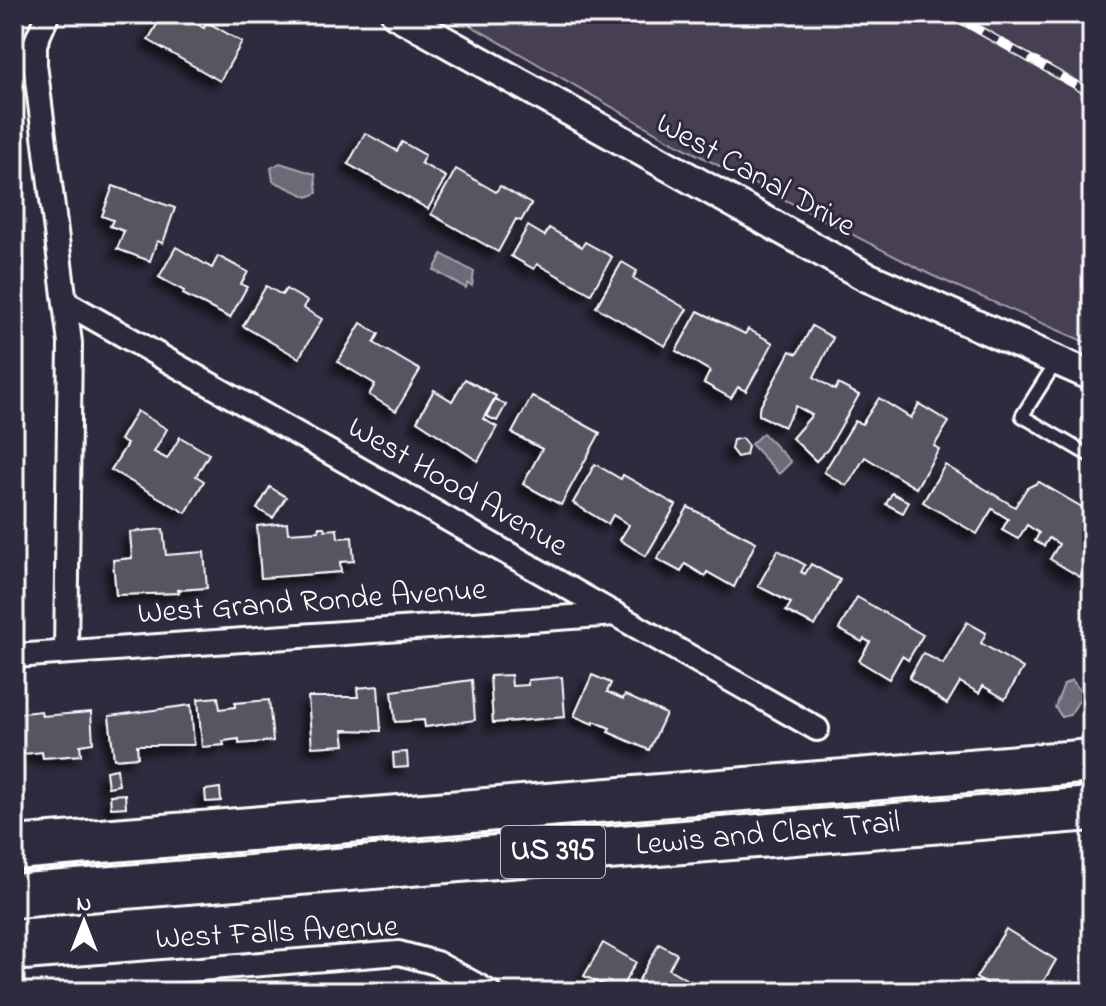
<svg xmlns="http://www.w3.org/2000/svg" width="1106" height="1006" font-family="'Indie Flower',sans-serif">
	<style>
		.green { fill: #464152; stroke: #a2a0a8; stroke-width: 2 }
		.water { fill: #6d6a77; stroke: #a7a6ad; stroke-width: 2 }
		.building { fill: #595564; stroke: #fff; stroke-width: 2; filter: url(#shadow) }
		.lines { fill: none; stroke-linecap: round; stroke-linejoin: round }
		.service-casing { stroke: #fff; stroke-width: 17 }
		.minor-casing { stroke: #fff; stroke-width: 28 }
		.tertiary-casing { stroke: #fff; stroke-width: 34 }
		.motorway-casing { stroke: #fff; stroke-width: 48 }
		.service { stroke: #2f2a3d; stroke-width: 11 }
		.minor { stroke: #2f2a3d; stroke-width: 22 }
		.tertiary { stroke: #2f2a3d; stroke-width: 28 }
		.motorway { stroke: #2f2a3d; stroke-width: 42 }
		.rail-casing { stroke: #fff; stroke-width: 9 }
		.rail { stroke: #2f2a3d; stroke-width: 6; stroke-dasharray: 18; stroke-linecap: butt }
		.labels { text-anchor: middle; dominant-baseline: central; stroke-width: 6; stroke-linejoin: round; paint-order: stroke }
		.shield { fill: #2f2a3d; stroke: #c1bfc5; stroke-width: 2 }
		.shield-label { font-size: 30px; font-weight: bold; fill: #fff }
		.street-label { font-size: 32px; fill: #fff; stroke: #2f2a3d }
	</style>
	<defs>
		<filter id="shadow"><feDropShadow dx="-7" dy="7" stdDeviation="4" flood-color="#0009"/></filter>
	</defs>
	<rect width="100%" height="100%" fill="#2f2a3d"/>
	<filter id="ink" filterUnits="userSpaceOnUse"><feTurbulence type="fractalNoise" baseFrequency=".0125" numOctaves="2"/><feDisplacementMap in="SourceGraphic" scale="16" xChannelSelector="R" yChannelSelector="G"/><feConvolveMatrix kernelMatrix="1 2 1 2 8 2 1 2 1" color-interpolation-filters="sRGB"/></filter>
	<g filter="url(#ink)">
		<polygon class="green" points="451,14 1085,14 1092,19 1092,345 931,275 671,141"/>
		<g class="water">
			<polygon points="280,163 315,174 317,193 308,197 273,181 271,168"/>
			<polygon points="442,254 474,272 472,286 468,283 466,288 434,270"/>
			<polygon points="763,433 791,462 779,474 751,444"/>
			<polygon points="1072,680 1083,694 1070,715 1062,717 1055,707 1064,684"/>
		</g>
		<g class="building">
			<polygon points="163,14 180,14 204,28 207,22 242,42 220,81 148,40"/>
			<polygon points="365,133 397,151 402,142 425,155 421,163 446,177 428,209 348,164"/>
			<polygon points="456,169 496,192 500,186 531,204 521,221 516,219 498,252 431,214"/>
			<polygon points="113,186 175,208 163,243 157,241 150,261 117,249 124,231 110,226 113,220 102,216"/>
			<polygon points="528,226 545,236 549,228 582,247 585,242 612,257 591,294 537,264 534,269 511,256"/>
			<polygon points="176,247 212,268 218,256 248,272 241,284 247,287 230,318 183,294 184,291 159,277"/>
			<polygon points="622,262 637,271 633,278 687,309 665,346 596,307"/>
			<polygon points="266,286 282,295 286,289 307,301 303,308 322,319 299,358 243,326"/>
			<polygon points="698,311 745,334 748,329 773,343 746,391 738,387 731,398 704,383 710,371 676,351"/>
			<polygon points="361,323 379,334 374,343 420,370 396,411 369,395 375,384 338,362"/>
			<polygon points="812,326 833,338 814,377 835,390 838,384 859,395 828,449 816,461 792,438 812,415 796,406 784,427 759,415 759,409 790,351 797,354"/>
			<polygon points="465,379 496,396 483,419 497,427 478,461 417,421 434,390 452,401"/>
			<polygon points="532,396 600,433 561,505 523,484 542,449 512,433"/>
			<polygon points="879,398 911,418 919,404 949,422 934,446 939,449 916,488 865,457 847,486 824,472 855,421 862,424"/>
			<polygon points="495,399 506,405 497,421 486,416"/>
			<polygon points="137,411 167,429 154,452 167,459 180,437 209,454 196,476 204,481 186,513 111,470 127,444 120,440"/>
			<polygon points="742,438 748,446 746,455 737,457 731,449 733,440"/>
			<polygon points="595,464 621,479 623,475 676,505 646,556 620,540 629,525 613,515 608,524 573,503"/>
			<polygon points="945,465 1015,507 1027,488 1039,482 1092,513 1092,557 1080,577 1050,559 1059,544 1049,538 1044,546 1035,541 1039,533 1027,525 1018,539 1002,530 1008,519 992,509 977,534 923,502"/>
			<polygon points="270,487 286,497 273,518 257,509"/>
			<polygon points="892,493 909,502 903,513 886,504"/>
			<polygon points="688,507 756,542 734,587 707,572 705,576 685,564 681,572 657,559"/>
			<polygon points="287,523 288,533 319,531 319,527 324,527 325,530 337,529 338,538 352,537 354,561 340,562 341,572 261,578 257,526"/>
			<polygon points="163,529 166,555 204,552 207,588 178,590 179,593 116,595 113,560 132,558 130,532"/>
			<polygon points="778,550 805,565 801,572 805,574 811,564 840,580 815,626 786,611 791,603 758,586"/>
			<polygon points="857,597 923,635 908,660 902,656 889,679 859,661 870,642 864,639 862,642 839,629"/>
			<polygon points="967,622 986,633 981,643 1023,668 1005,699 983,686 979,693 960,682 947,704 909,678 923,653 943,664"/>
			<polygon points="511,675 512,686 528,685 528,680 562,677 565,717 493,723 490,676"/>
			<polygon points="592,675 611,683 607,692 623,699 625,695 666,714 649,750 608,732 610,728 594,721 593,724 574,716"/>
			<polygon points="472,680 475,720 425,727 424,720 395,722 392,691"/>
			<polygon points="378,686 381,731 343,730 345,745 312,747 308,697 358,697 357,688"/>
			<polygon points="218,697 220,709 235,707 235,703 269,700 273,741 239,744 239,739 223,741 224,745 202,747 198,699"/>
			<polygon points="191,705 194,745 137,745 138,757 114,759 109,716"/>
			<polygon points="41,711 42,716 91,712 93,743 80,745 81,755 43,758 42,752 14,755 14,714"/>
			<polygon points="407,752 408,767 394,768 393,753"/>
			<polygon points="117,769 119,785 108,787 106,771"/>
			<polygon points="220,788 221,801 206,802 205,790"/>
			<polygon points="125,794 126,807 111,808 110,795"/>
			<polygon points="1006,929 1056,960 1039,989 1028,982 1023,992 986,992 990,986 976,978"/>
			<polygon points="603,943 636,962 619,992 584,976"/>
			<polygon points="659,944 677,954 669,969 691,982 686,992 632,992"/>
		</g>
		<g class="lines">
			<defs>
				<polyline id="service" points="1056,362 1022,416 1092,457"/>
				<g id="minor">
					<polyline points="48,14 35,44 35,64 70,343 66,652"/>
					<polyline points="65,302 817,729"/>
					<polyline points="14,656 615,614"/>
					<polyline points="14,984 399,953 436,963 489,992"/>
				</g>
				<polyline id="tertiary" points="396,14 865,276 1092,376"/>
				<g id="motorway">
					<polyline points="14,848 1092,761"/>
					<polyline points="14,896 1092,809"/>
				</g>
			</defs>
			<use href="#service" class="service-casing"/>
			<use href="#minor" class="minor-casing"/>
			<use href="#tertiary" class="tertiary-casing"/>
			<use href="#motorway" class="motorway-casing"/>
			<use href="#service" class="service"/>
			<use href="#minor" class="minor"/>
			<use href="#tertiary" class="tertiary"/>
			<use href="#motorway" class="motorway"/>
			<defs>
				<polyline id="rail" points="951,14 1092,94"/>
			</defs>
			<use href="#rail" class="rail-casing"/>
			<use href="#rail" class="rail"/>
		</g>
	</g>
	<g class="labels">
		<rect class="shield" x="501" y="826" width="104" height="52" rx="6"/>
		<g class="shield-label">
			<text x="553" y="852">US 395</text>
		</g>
		<g class="street-label">
			<text transform="translate(755 176) rotate(29)">West Canal Drive</text>
			<text transform="translate(457 488) rotate(30)">West Hood Avenue</text>
			<text transform="translate(312 603) rotate(-4)">West Grand Ronde Avenue</text>
			<text transform="translate(768 835) rotate(-5)">Lewis and Clark Trail</text>
			<text transform="translate(277 934) rotate(-3)">West Falls Avenue</text>
		</g>
	</g>
	<rect width="1106" height="1006" fill="none" stroke="#2f2a3d" stroke-width="48"/>
	<rect x="24" y="24" width="1058" height="958" fill="none" stroke="#fff" stroke-width="3" filter="url(#ink)"/>
	<g transform="translate(84 922)" stroke="#2f2a3d" stroke-width="6" paint-order="stroke">
	<path d="M0-6L14 30L0 20L-14 30Z" fill="#ffffff"/>
	<text y="-12" font-size="22" font-weight="bold" text-anchor="middle" fill="#ffffff">N</text>
	</g>
</svg>
